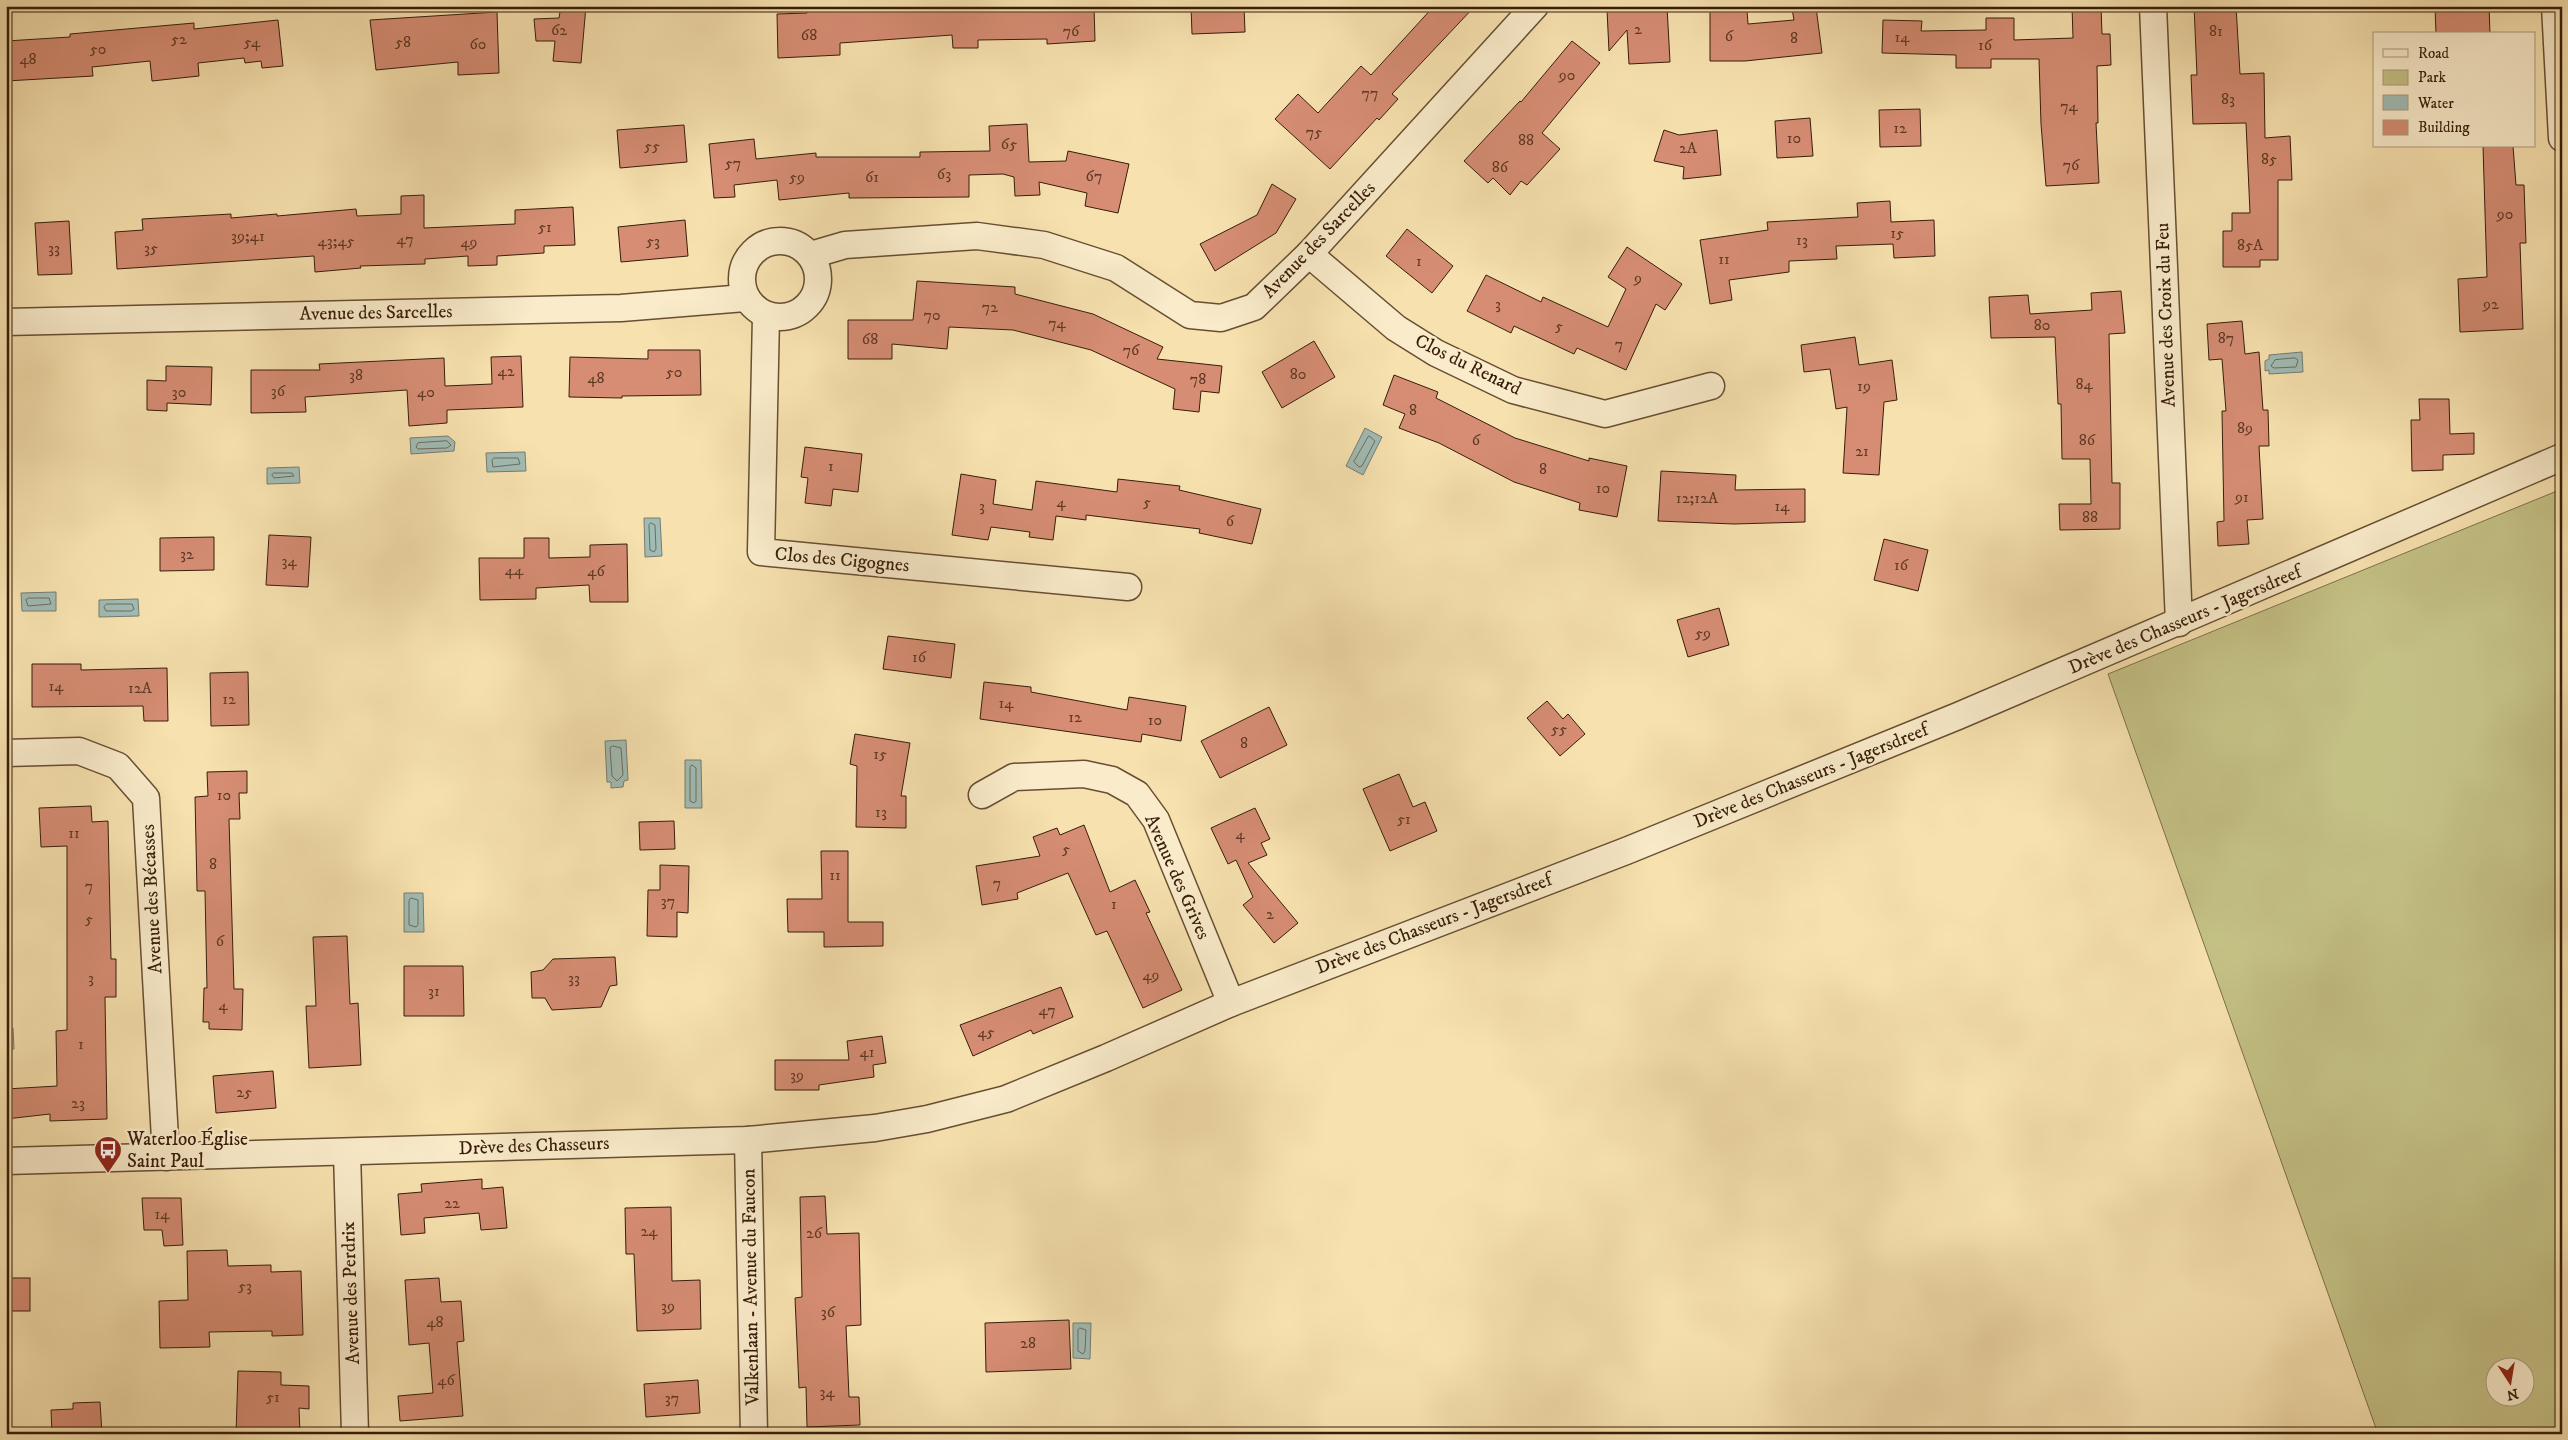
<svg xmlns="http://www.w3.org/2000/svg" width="2568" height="1440" font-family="'IM FELL DW Pica',serif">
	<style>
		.green { fill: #c4c185; stroke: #7e6f48; fill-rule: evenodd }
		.water { fill: #a1bcb5; stroke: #777c71 }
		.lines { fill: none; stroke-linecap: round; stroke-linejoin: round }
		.shore { stroke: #6c6c60; stroke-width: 1 }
		.building { fill: #d68d74; stroke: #371d0a }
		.minor-casing { stroke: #674e33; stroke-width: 29 }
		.minor { stroke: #faeccb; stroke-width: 26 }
		.labels { text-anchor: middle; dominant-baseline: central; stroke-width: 5; stroke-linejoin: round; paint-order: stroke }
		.number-label { font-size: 16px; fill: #5f3924 }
		.street-label { font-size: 19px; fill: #371d0a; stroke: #faeccb }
		.poi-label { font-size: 19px; fill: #371d0a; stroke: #faeccb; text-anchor: start }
	</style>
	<rect width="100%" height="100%" fill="#f7e2af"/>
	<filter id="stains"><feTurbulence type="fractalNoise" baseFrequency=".004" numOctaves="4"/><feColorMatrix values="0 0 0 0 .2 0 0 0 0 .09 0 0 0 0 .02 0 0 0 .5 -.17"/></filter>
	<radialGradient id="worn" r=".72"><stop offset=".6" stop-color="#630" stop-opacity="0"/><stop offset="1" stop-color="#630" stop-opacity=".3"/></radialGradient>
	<path class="green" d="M2562,489V1434H2378L2108,674ZM2496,1368H2526V1398H2496Z"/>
	<g class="water">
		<polygon points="2302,352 2303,372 2269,374 2269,370 2265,371 2265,361 2269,359 2269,355"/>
		<polygon points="1365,428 1382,437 1363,475 1346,466"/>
		<polygon points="448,436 455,442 454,451 411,454 410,438"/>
		<polygon points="525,452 526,471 487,472 486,453"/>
		<polygon points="299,467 300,483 267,484 267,468"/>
		<polygon points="644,518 660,518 662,556 645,557"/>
		<polygon points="56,592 56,611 22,611 21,593"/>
		<polygon points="138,599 139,616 99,617 99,600"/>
		<polygon points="626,740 628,780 624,781 623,787 611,788 611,782 607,782 605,741"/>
		<polygon points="685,760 701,760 702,808 685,808"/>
		<polygon points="404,893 423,893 424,932 404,932"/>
		<polygon points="6,1028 13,1028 14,1049 6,1049"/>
		<polygon points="1073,1323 1091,1323 1090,1359 1073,1358"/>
	</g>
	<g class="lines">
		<g class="shore">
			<polygon points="2295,358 2298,360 2296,367 2274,368 2271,366 2275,360"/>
			<polygon points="1369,436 1375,441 1362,466 1359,467 1354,462"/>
			<polygon points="447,441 451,445 447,448 418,449 416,447 418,443"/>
			<polygon points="494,458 518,458 520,464 493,467 492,461"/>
			<polygon points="274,473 292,473 294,476 274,478 272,475"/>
			<polygon points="651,523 655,525 656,549 654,552 650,550 649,525"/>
			<polygon points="29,598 49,598 51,604 28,606 26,600"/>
			<polygon points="107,604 132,604 134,609 131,611 106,611 104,607"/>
			<polygon points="613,746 621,748 623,775 617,781 612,776 610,748"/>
			<polygon points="692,765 696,768 696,801 694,803 690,801 690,768"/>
			<polygon points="411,898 418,900 418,925 416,927 409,925 409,901"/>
			<polygon points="1080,1328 1086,1330 1085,1351 1083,1354 1078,1351 1078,1330"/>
		</g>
	</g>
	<g class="building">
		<polygon points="561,6 586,6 581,63 553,61 555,41 536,41 534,19 559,18"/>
		<polygon points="807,6 892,6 892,8 1094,6 1095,41 1047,44 1047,39 978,40 978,48 953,48 952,35 840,43 840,55 778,58 777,14 807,13"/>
		<polygon points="1191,6 1244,6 1245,32 1192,34"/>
		<polygon points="1434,6 1475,6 1392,94 1398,99 1379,120 1377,118 1330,169 1275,119 1298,94 1318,113 1361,66 1371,75"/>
		<polygon points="1667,6 1670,62 1629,64 1627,30 1609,51 1607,10"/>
		<polygon points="2072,6 2101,6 2102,34 2110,34 2111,65 2097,66 2098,123 2096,123 2099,183 2046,186 2041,124 2039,59 1991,59 1991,68 1956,68 1956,55 1882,53 1883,20 1922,21 1921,31 1986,30 1986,18 2014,18 2014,40 2073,38"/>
		<polygon points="2194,6 2236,6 2240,74 2264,73 2265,138 2290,136 2292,180 2278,180 2278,260 2260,260 2260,267 2223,267 2223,231 2232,231 2232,213 2250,213 2246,123 2193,124 2191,75 2197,75"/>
		<polygon points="2435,6 2489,6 2490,34 2436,34"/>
		<polygon points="1816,7 1822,53 1745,61 1710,61 1710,10 1747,10 1748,24 1794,20 1792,9"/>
		<polygon points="497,12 499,73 458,75 458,62 376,70 370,20"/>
		<polygon points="278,20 283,66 262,68 261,61 245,63 244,58 198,63 199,76 152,81 150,61 92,67 93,76 6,81 6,41 70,37 70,34 194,23 194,29"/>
		<polygon points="1572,41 1600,63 1542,133 1560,149 1527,185 1521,181 1510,195 1493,178 1488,183 1464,161 1520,101 1521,102"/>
		<polygon points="1920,109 1921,146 1880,147 1879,110"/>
		<polygon points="1810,118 1813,156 1777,158 1775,121"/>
		<polygon points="1027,124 1029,162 1066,161 1068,151 1129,164 1118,213 1085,206 1087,193 1039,182 1040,195 1015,196 1014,177 1003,174 969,175 969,197 849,198 849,193 779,200 777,180 734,185 735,197 714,198 709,144 754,139 756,159 816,153 816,157 920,157 920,152 990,151 989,126"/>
		<polygon points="684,125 687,162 620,168 617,130"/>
		<polygon points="1664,130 1679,135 1717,130 1721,175 1683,179 1684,167 1654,161"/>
		<polygon points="2483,146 2513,146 2516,185 2524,185 2526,243 2520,243 2523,329 2460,332 2458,279 2487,277"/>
		<polygon points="1272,184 1296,199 1276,233 1215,271 1200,244 1257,215"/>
		<polygon points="424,195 424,228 515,224 515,210 573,207 575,245 544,246 544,253 497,256 497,265 468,266 468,256 425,259 425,264 360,266 361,268 315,272 314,256 117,269 115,232 143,230 142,219 231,214 231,218 277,214 277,216 356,209 357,216 401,214 401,196"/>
		<polygon points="1890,201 1891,222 1934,220 1935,256 1894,258 1893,244 1836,246 1837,259 1789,261 1789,272 1729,280 1732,300 1710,304 1700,240 1768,230 1767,222 1858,217 1857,203"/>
		<polygon points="685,220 688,256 621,262 618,227"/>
		<polygon points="69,221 72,274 38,275 35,223"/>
		<polygon points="1407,229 1453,266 1432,293 1386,256"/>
		<polygon points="1627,247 1682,284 1665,310 1656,304 1626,370 1577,348 1574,354 1514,326 1511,333 1467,311 1486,275 1541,302 1543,297 1608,327 1626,289 1608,277"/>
		<polygon points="917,281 1015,287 1015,294 1093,314 1163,347 1157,359 1222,366 1219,393 1201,391 1199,412 1173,409 1175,389 1091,350 1013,330 949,327 947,349 892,344 892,359 848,359 848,320 913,320"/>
		<polygon points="2121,291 2125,333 2109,334 2112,483 2120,483 2120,529 2060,530 2059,504 2091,504 2090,459 2062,459 2061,404 2058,404 2055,337 1991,338 1989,297 2028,295 2030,314 2092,310 2091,293"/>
		<polygon points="2242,321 2245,354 2259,352 2263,410 2268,410 2269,446 2259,446 2263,519 2247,520 2249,544 2218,546 2217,522 2224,521 2222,411 2226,411 2222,359 2209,360 2207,324"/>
		<polygon points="1855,337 1859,365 1892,360 1897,400 1884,402 1879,475 1843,473 1847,407 1836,409 1830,369 1804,372 1801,345"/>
		<polygon points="1314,341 1335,377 1282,408 1262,372"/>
		<polygon points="648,350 700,350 701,395 622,396 622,398 569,397 570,357 648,359"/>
		<polygon points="521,356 523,407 447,410 447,423 409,426 407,390 305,397 306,412 251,413 251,370 320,370 319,364 444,358 445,386 492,384 491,357"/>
		<polygon points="166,366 212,367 211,405 167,403 167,411 147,410 147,380 166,381"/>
		<polygon points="1394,375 1438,392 1436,398 1515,438 1589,461 1589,458 1627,466 1617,517 1579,510 1580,503 1514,482 1439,443 1399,428 1405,414 1383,405"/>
		<polygon points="2419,399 2449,399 2450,434 2474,433 2474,454 2443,455 2443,470 2412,471 2411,420 2420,420"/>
		<polygon points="805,447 862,454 858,492 833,489 831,506 805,503 808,478 801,477"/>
		<polygon points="1661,471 1736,475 1735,490 1805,489 1805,522 1734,524 1658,521"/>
		<polygon points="961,474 996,480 993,504 1032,510 1036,481 1117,492 1118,479 1180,486 1179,490 1261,509 1252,544 1199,533 1200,529 1086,515 1086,520 1056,516 1053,540 1029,537 1030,532 991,527 988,540 952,535"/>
		<polygon points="269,535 311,537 308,587 266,585"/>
		<polygon points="214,537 214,570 160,571 160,538"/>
		<polygon points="524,538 549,538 549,558 590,557 590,545 627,544 628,602 590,602 589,585 536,588 536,599 480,600 479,558 524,558"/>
		<polygon points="1884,539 1928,550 1918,591 1874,580"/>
		<polygon points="1719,608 1729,645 1688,657 1677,620"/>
		<polygon points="888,636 955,644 951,678 883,669"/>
		<polygon points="32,664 81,664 81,670 167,668 168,721 144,721 143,706 32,707"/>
		<polygon points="248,672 249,725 211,726 210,673"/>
		<polygon points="984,682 1031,687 1031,692 1127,710 1129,697 1186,706 1181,741 1142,734 1141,742 980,719"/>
		<polygon points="1547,701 1563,719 1568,714 1585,734 1560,756 1527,718"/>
		<polygon points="1269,707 1287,745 1220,778 1201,741"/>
		<polygon points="855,734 910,743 901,796 906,796 906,828 856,827 857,766 850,764"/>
		<polygon points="247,771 247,793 239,793 240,819 229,819 234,989 243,989 242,1030 209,1029 209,1022 203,1022 204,988 207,988 205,891 197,891 195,797 208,796 207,772"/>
		<polygon points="1399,774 1413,807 1425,802 1437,831 1390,851 1363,789"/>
		<polygon points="91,806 92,822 108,821 111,959 116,959 116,997 105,997 107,1119 50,1121 50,1114 6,1119 6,1089 57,1086 56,1031 67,1030 67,846 41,847 39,808"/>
		<polygon points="1255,808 1270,839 1261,843 1267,855 1248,863 1298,923 1274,943 1243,905 1253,897 1236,860 1228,864 1211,828"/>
		<polygon points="674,821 675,849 640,850 639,822"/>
		<polygon points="1084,825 1110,892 1135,880 1150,912 1146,913 1182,990 1143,1008 1107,931 1096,935 1068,873 1017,893 1018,899 982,905 976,866 1040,856 1033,837 1057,828 1060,835"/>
		<polygon points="821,851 848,851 848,922 883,922 883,946 824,947 824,932 788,932 787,899 822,899"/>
		<polygon points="660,865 689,866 688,913 677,912 677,937 647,936 648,890 660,890"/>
		<polygon points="347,936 350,1004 358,1003 361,1065 309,1068 306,1006 316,1006 313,937"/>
		<polygon points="615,957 617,985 610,986 601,1007 552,1010 545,998 532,998 531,972 543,970 553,959"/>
		<polygon points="404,966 463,966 464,1016 404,1016"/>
		<polygon points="1061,987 1073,1017 1033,1034 1031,1030 973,1056 960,1025"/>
		<polygon points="882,1036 886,1063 873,1065 874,1077 819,1085 819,1090 775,1090 775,1060 849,1060 847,1041"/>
		<polygon points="273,1071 276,1108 216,1113 213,1076"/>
		<polygon points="482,1179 482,1189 503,1187 507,1228 481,1230 479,1213 424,1218 425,1233 401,1235 398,1194 422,1192 421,1184"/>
		<polygon points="825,1196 827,1234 859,1233 861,1325 846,1326 849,1397 859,1397 860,1425 807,1427 806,1387 799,1388 795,1298 802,1297 800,1197"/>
		<polygon points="142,1198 181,1198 183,1245 164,1246 162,1230 144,1230"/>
		<polygon points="671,1207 672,1281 700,1280 701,1329 637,1331 634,1254 626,1254 625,1208"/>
		<polygon points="227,1250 228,1266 271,1265 271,1272 301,1271 303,1335 272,1336 272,1331 209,1332 210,1347 160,1348 159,1301 188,1300 187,1251"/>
		<rect x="6" y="1278" width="24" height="33"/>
		<polygon points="439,1278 441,1302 461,1301 464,1341 457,1342 463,1416 400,1421 398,1396 433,1393 429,1343 409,1345 405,1280"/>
		<polygon points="1069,1320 1071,1369 986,1372 985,1323"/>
		<polygon points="238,1371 281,1372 281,1385 309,1386 309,1409 299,1408 300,1434 236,1434"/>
		<polygon points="698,1380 700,1413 646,1417 644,1384"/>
		<polygon points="100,1402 102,1434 52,1434 51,1410 73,1409 73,1403"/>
	</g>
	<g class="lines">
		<defs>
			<g id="minor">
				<polyline points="2153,6 2179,623"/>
				<polyline points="2555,6 2562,138"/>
				<circle cx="780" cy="279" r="38"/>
				<polyline points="1309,254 1396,328 1436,353 1513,390 1605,414 1711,386"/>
				<polyline points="811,255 845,245 977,236 1044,245 1116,268 1190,315 1221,318 1254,307 1309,254 1535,6"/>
				<polyline points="766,316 761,552 1128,587"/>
				<polyline points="6,322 621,308 745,298"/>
				<polyline points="6,753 79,751 118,766 146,798 166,1157"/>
				<polyline points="982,795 1014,777 1084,774 1112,780 1137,794 1156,820 1231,1003"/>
				<polyline points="748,1140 754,1434"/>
				<polyline points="347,1152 355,1434"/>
				<polyline points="6,1161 748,1140 875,1128 927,1119 1006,1099 1106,1058 1231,1003 1626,851 1958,716 2562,457"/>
			</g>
		</defs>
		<use href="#minor" class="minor-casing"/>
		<use href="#minor" class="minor"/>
	</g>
	<defs>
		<symbol id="bus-pin" viewBox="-11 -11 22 30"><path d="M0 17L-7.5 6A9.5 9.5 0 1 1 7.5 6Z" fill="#8f2418" stroke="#faeccb"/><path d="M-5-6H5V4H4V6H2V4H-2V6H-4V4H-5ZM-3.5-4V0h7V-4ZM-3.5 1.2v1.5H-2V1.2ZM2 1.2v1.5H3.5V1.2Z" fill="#fff"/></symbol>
	</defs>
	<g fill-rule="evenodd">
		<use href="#bus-pin" x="92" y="1134" width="32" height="43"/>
	</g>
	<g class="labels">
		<g class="number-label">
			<text x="1638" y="29">2</text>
			<text x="559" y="30">62</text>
			<text x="1071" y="31">76</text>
			<text x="2216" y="31">81</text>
			<text x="809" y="35">68</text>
			<text x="1729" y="36">6</text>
			<text x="1902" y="37">14</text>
			<text x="1794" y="38">8</text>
			<text x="179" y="39">52</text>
			<text x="252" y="42">54</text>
			<text x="403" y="42">58</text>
			<text x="478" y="44">60</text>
			<text x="1985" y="45">16</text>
			<text x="98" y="49">50</text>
			<text x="28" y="59">48</text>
			<text x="1567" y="75">90</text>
			<text x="1370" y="93">77</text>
			<text x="2228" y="99">83</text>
			<text x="2069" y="106">74</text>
			<text x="1900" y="128">12</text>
			<text x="1314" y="132">75</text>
			<text x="1794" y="138">10</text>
			<text x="1526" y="140">88</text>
			<text x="1009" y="144">65</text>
			<text x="652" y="146">55</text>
			<text x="1688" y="148">2A</text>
			<text x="2269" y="159">85</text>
			<text x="733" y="163">57</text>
			<text x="2071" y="165">76</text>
			<text x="1500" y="167">86</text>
			<text x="944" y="174">63</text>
			<text x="1094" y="176">67</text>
			<text x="797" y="177">59</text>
			<text x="872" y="177">61</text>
			<text x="2505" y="214">90</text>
			<text x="545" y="227">51</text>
			<text x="1897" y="233">15</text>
			<text x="248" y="236">39;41</text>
			<text x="405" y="239">47</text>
			<text x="1802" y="240">13</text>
			<text x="336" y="241">43;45</text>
			<text x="653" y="241">53</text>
			<text x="469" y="242">49</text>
			<text x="2250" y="245">85A</text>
			<text x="54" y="248">33</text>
			<text x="151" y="248">35</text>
			<text x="1724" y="259">11</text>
			<text x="1419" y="261">1</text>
			<text x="1638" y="278">9</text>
			<text x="1498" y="304">3</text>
			<text x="2491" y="304">92</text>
			<text x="990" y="307">72</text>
			<text x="932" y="315">70</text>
			<text x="1057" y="323">74</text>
			<text x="2042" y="325">80</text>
			<text x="1559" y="326">5</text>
			<text x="2226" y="338">87</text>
			<text x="870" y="339">68</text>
			<text x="1619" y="344">7</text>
			<text x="1131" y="350">76</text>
			<text x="506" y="371">42</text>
			<text x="674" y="372">50</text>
			<text x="1298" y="374">80</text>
			<text x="356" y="375">38</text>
			<text x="596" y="378">48</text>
			<text x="1198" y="379">78</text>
			<text x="2084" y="384">84</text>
			<text x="1864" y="386">19</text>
			<text x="278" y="391">36</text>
			<text x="179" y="392">30</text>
			<text x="426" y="392">40</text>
			<text x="1413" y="410">8</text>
			<text x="2245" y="428">89</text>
			<text x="1476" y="440">6</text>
			<text x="2087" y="440">86</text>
			<text x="1862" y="451">21</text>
			<text x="831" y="466">1</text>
			<text x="1543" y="469">8</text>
			<text x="1603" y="488">10</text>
			<text x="2242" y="497">91</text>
			<text x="1697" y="498">12;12A</text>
			<text x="1061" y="502">4</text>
			<text x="1147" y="502">5</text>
			<text x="982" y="506">3</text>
			<text x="1782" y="506">14</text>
			<text x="2090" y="517">88</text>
			<text x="1230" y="521">6</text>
			<text x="187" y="554">32</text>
			<text x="289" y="561">34</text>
			<text x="1901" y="565">16</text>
			<text x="514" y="570">44</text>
			<text x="596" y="571">46</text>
			<text x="1703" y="633">59</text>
			<text x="919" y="657">16</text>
			<text x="56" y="686">14</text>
			<text x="140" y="688">12A</text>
			<text x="229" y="699">12</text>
			<text x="1006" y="703">14</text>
			<text x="1075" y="717">12</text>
			<text x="1155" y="720">10</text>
			<text x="1559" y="729">55</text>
			<text x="1244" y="743">8</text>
			<text x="880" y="754">15</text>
			<text x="224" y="795">10</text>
			<text x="881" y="812">13</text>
			<text x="1404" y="819">51</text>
			<text x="74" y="833">11</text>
			<text x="1240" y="834">4</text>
			<text x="1066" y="849">5</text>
			<text x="213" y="864">8</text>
			<text x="835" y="875">11</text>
			<text x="997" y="883">7</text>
			<text x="89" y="886">7</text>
			<text x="668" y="901">37</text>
			<text x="1114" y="904">1</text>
			<text x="1270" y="914">2</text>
			<text x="89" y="919">5</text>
			<text x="220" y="941">6</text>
			<text x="1151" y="975">49</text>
			<text x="91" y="978">3</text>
			<text x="574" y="978">33</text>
			<text x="434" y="991">31</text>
			<text x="223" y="1005">4</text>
			<text x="1047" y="1010">47</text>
			<text x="986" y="1032">45</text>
			<text x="81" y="1044">1</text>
			<text x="867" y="1052">41</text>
			<text x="797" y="1075">39</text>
			<text x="244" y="1092">25</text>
			<text x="78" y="1103">23</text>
			<text x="452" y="1203">22</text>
			<text x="162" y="1214">14</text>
			<text x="649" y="1231">24</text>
			<text x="814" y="1233">26</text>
			<text x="245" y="1286">53</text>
			<text x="668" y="1306">39</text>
			<text x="828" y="1312">36</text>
			<text x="435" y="1322">48</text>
			<text x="1028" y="1343">28</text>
			<text x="446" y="1380">46</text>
			<text x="827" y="1392">34</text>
			<text x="273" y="1397">51</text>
			<text x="672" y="1398">37</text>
		</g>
		<g class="street-label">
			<text transform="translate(1319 240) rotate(-46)">Avenue des Sarcelles</text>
			<text transform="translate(376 313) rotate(-1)">Avenue des Sarcelles</text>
			<text transform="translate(2166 315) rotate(-92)">Avenue des Croix du Feu</text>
			<text transform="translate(1468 365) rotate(26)">Clos du Renard</text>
			<text transform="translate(842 560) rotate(5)">Clos des Cigognes</text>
			<text transform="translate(2185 620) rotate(-23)">Drève des Chasseurs - Jagersdreef</text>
			<text transform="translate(1811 776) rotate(-22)">Drève des Chasseurs - Jagersdreef</text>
			<text transform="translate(1177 877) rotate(66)">Avenue des Grives</text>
			<text transform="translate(152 899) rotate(-93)">Avenue des Bécasses</text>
			<text transform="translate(1434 924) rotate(-21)">Drève des Chasseurs - Jagersdreef</text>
			<text transform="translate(534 1146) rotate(-2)">Drève des Chasseurs</text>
			<text transform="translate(751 1287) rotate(-91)">Valkenlaan - Avenue du Faucon</text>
			<text transform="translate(351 1293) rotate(-92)">Avenue des Perdrix</text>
		</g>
		<g class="poi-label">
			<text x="127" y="1139">Waterloo Église<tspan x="127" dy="22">Saint Paul</tspan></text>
		</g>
	</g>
	<rect width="2568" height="1440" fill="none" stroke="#f7e2af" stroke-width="25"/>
	<rect x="8" y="8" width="2553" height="1425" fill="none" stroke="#371d0a" stroke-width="2.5"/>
	<rect x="12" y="12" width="2543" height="1415" fill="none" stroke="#371d0a"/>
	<rect x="2373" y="32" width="162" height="115" fill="#faeccb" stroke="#ac997e"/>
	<rect x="2383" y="49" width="25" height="8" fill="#faeccb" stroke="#ac997e"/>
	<text x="2418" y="58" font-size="15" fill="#371d0a">Road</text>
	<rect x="2383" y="70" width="25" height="15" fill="#c4c185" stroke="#ac997e"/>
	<text x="2418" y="82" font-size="15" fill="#371d0a">Park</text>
	<rect x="2383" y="95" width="25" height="15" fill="#a1bcb5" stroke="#ac997e"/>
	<text x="2418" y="108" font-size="15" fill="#371d0a">Water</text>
	<rect x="2383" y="120" width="25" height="15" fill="#d68d74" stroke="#ac997e"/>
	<text x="2418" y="132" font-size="15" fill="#371d0a">Building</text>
	<g transform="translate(2510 1382) rotate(168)"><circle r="24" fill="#faeccb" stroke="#ac997e"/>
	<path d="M0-4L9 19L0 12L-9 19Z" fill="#8f2418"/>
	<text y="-8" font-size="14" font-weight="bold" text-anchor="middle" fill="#371d0a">N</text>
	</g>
	<rect width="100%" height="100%" filter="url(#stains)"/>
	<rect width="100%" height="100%" fill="url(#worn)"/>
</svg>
